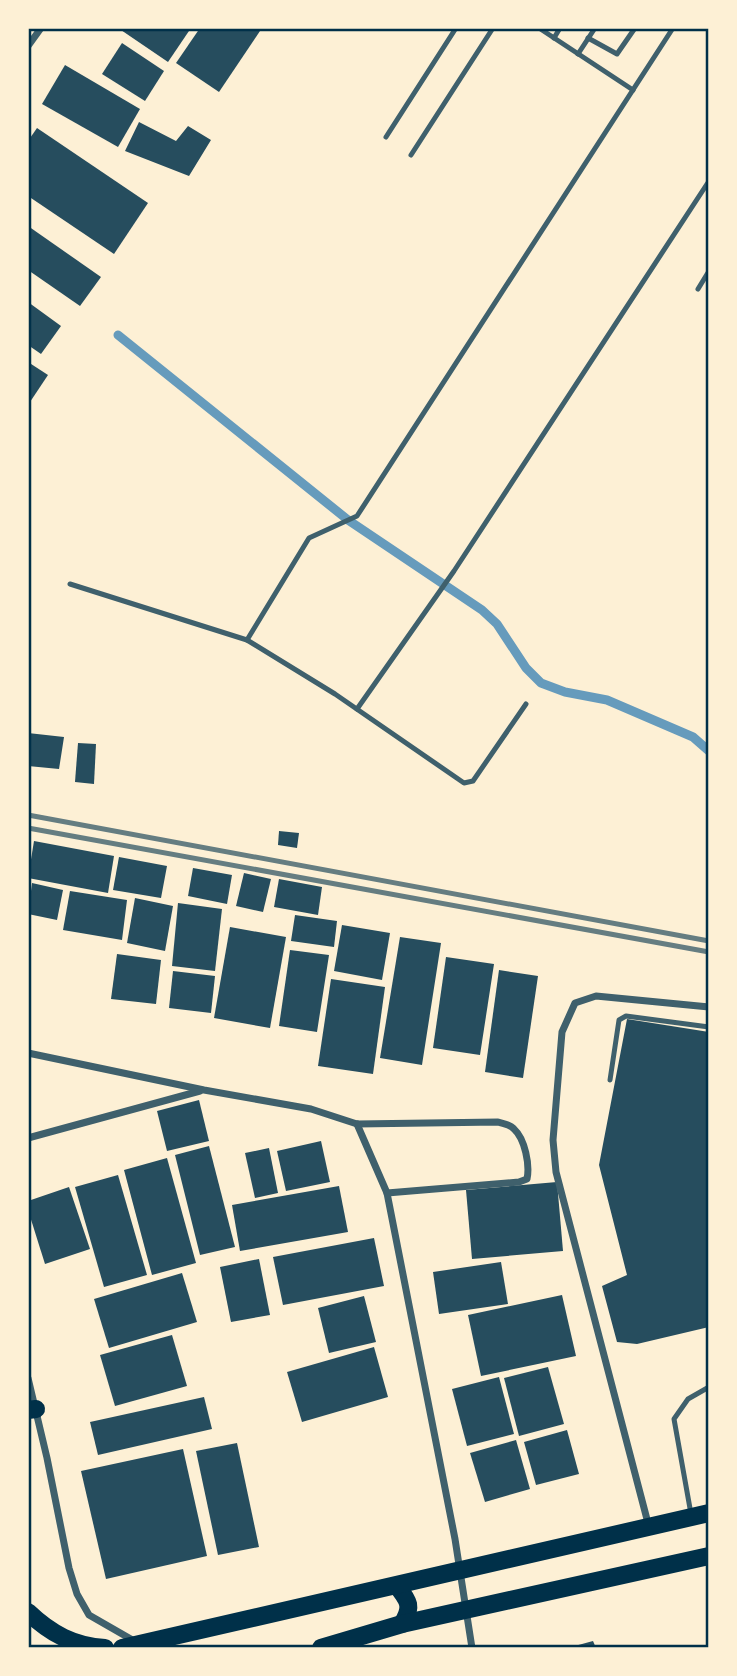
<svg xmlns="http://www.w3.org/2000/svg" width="737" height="1676" font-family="Spectral,serif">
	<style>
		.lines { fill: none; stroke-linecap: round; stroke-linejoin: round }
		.stream { stroke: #669bbc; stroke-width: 9 }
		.building { fill: #264d5e }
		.service { stroke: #3f606c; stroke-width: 5 }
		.minor { stroke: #3f606c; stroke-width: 7 }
		.primary { stroke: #003049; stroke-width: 18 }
		.rail { stroke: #657d81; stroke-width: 5 }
		.neatline { fill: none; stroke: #003049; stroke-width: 2.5 }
	</style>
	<rect width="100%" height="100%" fill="#fdf0d5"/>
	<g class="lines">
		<polyline class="stream" points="118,335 348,520 482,610 497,624 526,668 541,683 565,692 607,700 693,737 709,751"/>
	</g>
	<g class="building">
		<polygon points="118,28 191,28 168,62"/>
		<polygon points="200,28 262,28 219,92 176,63"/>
		<polygon points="122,43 164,71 145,101 102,74"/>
		<polygon points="65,65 140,109 118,147 42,104"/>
		<polygon points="139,122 176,141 188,126 211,140 189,176 125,151"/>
		<polygon points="37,128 148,203 114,254 28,196 28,141"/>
		<polygon points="28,226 101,277 80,306 28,270"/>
		<polygon points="28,302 61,326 41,354 28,345"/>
		<polygon points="28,362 48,375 28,405"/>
		<polygon points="28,733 64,737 59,769 28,766"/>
		<polygon points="78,743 96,744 94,784 75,782"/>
		<polygon points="279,831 299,833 297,848 278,845"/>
		<polygon points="34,841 114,856 108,893 28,878"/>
		<polygon points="119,857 167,866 161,898 113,890"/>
		<polygon points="193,868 232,875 227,904 188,896"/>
		<polygon points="244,873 271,879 263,912 236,906"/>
		<polygon points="279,879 322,887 318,915 274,907"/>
		<polygon points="32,883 63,890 57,920 28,914"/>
		<polygon points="70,891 127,900 122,940 63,930"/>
		<polygon points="135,898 173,906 165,951 127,943"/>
		<polygon points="178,903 222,909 215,971 172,966"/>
		<polygon points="295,915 337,921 334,947 291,941"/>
		<polygon points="342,925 390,933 382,980 334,971"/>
		<polygon points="230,927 286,937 270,1028 214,1018"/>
		<polygon points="400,937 441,943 422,1065 380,1058"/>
		<polygon points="290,950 329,955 317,1032 279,1026"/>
		<polygon points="117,954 161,960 156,1004 111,999"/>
		<polygon points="446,957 494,964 480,1055 433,1048"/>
		<polygon points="499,970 538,976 523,1078 485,1072"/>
		<polygon points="173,971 215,976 211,1013 169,1008"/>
		<polygon points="331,979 385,987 373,1074 318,1066"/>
		<polygon points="627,1019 709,1032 709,1327 637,1344 617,1342 602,1286 627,1275 599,1165"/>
		<polygon points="199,1100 209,1141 167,1151 157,1111"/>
		<polygon points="321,1141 330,1182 286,1191 277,1151"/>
		<polygon points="209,1146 235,1247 200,1255 175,1155"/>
		<polygon points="269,1148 278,1193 255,1198 245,1153"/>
		<polygon points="167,1158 196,1263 152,1275 124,1170"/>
		<polygon points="118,1175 147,1275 104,1287 75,1187"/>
		<polygon points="557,1182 563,1251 472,1259 466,1190"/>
		<polygon points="339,1186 348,1232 240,1251 232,1205"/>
		<polygon points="69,1187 90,1249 45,1264 28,1210 28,1201"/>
		<polygon points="374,1238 384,1286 283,1305 273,1257"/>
		<polygon points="259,1259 270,1315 231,1322 220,1267"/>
		<polygon points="501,1262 508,1304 439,1314 433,1272"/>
		<polygon points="182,1273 197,1322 109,1348 94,1299"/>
		<polygon points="562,1295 576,1356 481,1376 468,1315"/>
		<polygon points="364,1296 376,1342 329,1353 318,1308"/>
		<polygon points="172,1335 187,1386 115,1406 100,1355"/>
		<polygon points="374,1347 388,1397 302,1422 287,1372"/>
		<polygon points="548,1367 564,1424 519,1436 504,1378"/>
		<polygon points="499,1377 514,1434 467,1446 452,1389"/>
		<polygon points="204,1397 212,1429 98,1455 90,1422"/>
		<polygon points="567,1430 579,1474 536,1485 524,1442"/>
		<polygon points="516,1440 530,1489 485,1502 470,1453"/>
		<polygon points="237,1443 259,1547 218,1555 196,1451"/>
		<polygon points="183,1449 207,1556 106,1579 81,1471"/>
		<polygon points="593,1641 596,1648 571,1648 571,1647"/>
	</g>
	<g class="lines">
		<g class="service">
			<polyline points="539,28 633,90"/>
			<polyline points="554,38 560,28"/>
			<polyline points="588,38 617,54 635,28"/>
			<polyline points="578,54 595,28"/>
			<polyline points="386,137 456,28"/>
			<polyline points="411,155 493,28"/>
			<polyline points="698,289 709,271"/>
			<polyline points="70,584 247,640 335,694 464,783 473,781 526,704"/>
			<polyline points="247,640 309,538 357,516 673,28"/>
			<polyline points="357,709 454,571 709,181"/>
			<polyline points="610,1080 619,1020 626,1016 709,1027"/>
			<polyline points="691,1514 674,1419 688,1399 709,1387"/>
		</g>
		<g class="minor">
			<polyline points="28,46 41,28"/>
			<path d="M28,1053L204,1090L311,1109L357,1124L498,1122C504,1124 510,1124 514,1129C525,1139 530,1165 527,1179L519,1182L387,1193"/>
			<polyline points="357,1124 387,1193 455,1539 472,1648"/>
			<polyline points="28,1138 200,1091"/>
			<polyline points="28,1378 47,1458 69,1568 77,1594 89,1615 136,1642"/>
			<polyline points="649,1527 556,1172 553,1140 562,1032 575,1003 596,996 709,1007"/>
		</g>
		<g class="primary">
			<polyline points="28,1410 36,1409"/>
			<path d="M397,1586C409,1601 413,1607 402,1624"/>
			<path d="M28,1612C51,1634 74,1646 105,1648"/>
			<polyline points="122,1648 709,1513"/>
			<polyline points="321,1648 402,1624 709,1556"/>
		</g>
		<g class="rail">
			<polyline points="28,815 709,941"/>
			<polyline points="28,828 709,952"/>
		</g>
	</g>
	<rect width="737" height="1676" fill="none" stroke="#fdf0d5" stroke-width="60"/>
	<rect x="30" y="30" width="677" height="1616" class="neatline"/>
</svg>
